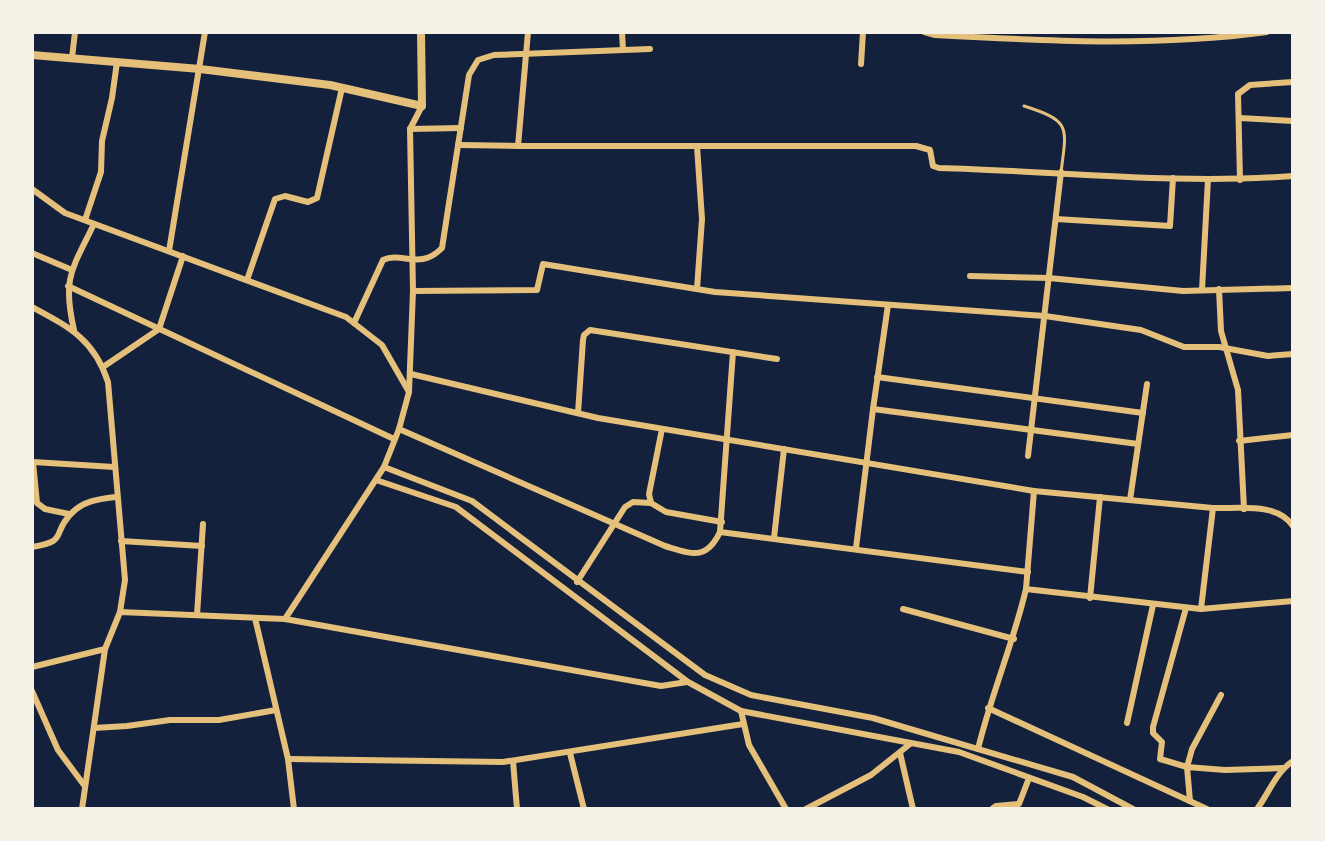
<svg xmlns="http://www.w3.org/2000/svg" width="1325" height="841" font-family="'DejaVu Sans',sans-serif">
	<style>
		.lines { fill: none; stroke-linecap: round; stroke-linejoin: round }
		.service { stroke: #e5c07b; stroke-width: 3 }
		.minor { stroke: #e5c07b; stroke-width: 6 }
		.secondary { stroke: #e5c07b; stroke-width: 8 }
	</style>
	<rect width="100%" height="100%" fill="#14213d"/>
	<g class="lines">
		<path class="service" d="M1024,106C1071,121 1067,126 1061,172"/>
		<g class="minor">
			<path d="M528,32L518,146H916L930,150L933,166L939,168C1057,171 1176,185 1293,176"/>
			<polyline points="622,32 623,50"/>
			<path d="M924,32L934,35C1045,41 1155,47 1267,32"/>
			<polyline points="72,58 75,32"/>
			<polyline points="861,64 863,32"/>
			<polyline points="1239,118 1293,121"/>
			<polyline points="410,129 461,128"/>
			<polyline points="458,145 518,146"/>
			<polyline points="697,146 702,219 697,289"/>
			<polyline points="1240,180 1238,94 1250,85 1293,82"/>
			<polyline points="32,189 65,213 346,317 382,345 409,392"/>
			<polyline points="1056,219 1170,226 1173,178"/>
			<polyline points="85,220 101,172 102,141 112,98 117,62"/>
			<polyline points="169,251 205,32"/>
			<polyline points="32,253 72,270"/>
			<polyline points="970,276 1049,278 1183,291 1293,288"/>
			<polyline points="247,280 275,199 285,196 308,202 317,198 342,88"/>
			<polyline points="68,286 394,439"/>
			<polyline points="1219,289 1221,331 1238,390 1244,509"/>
			<polyline points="1202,290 1208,179"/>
			<polyline points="413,291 537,290 543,264 715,292 1045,316 1141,330 1184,347 1219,347 1268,356 1293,354"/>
			<path d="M32,307C69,327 94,339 108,382L125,580L120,612"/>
			<path d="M354,323L383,260C402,251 419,271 442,248L469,75L478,60L494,55L650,49"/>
			<path d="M74,330C62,278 72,269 94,224"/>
			<polyline points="733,352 720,532 1028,572"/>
			<polyline points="103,367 159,329 183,256"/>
			<polyline points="411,374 598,418 1034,491 1213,508 1201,609"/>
			<polyline points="877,377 1143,413"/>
			<polyline points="873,409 888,305"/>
			<polyline points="578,413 583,340 584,335 590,330 777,359"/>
			<path d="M399,429L665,546C692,554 706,561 720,532"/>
			<polyline points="662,429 649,494 651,503 666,512 722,522"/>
			<polyline points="1239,441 1293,435"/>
			<polyline points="1028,456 1061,172"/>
			<polyline points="384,467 472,501 705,675 751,695 873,718 1073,777 1133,809"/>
			<polyline points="376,480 456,507 688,682 741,711 959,752 1083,797 1107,809"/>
			<polyline points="1034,491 1026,589 1201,609 1293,601"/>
			<polyline points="1130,500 1147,384"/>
			<path d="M1213,508C1239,509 1277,502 1293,526"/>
			<polyline points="69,514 45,509 37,503 33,462 114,467"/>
			<polyline points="774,538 784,449"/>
			<polyline points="121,541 202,546"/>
			<path d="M32,547C68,541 52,535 69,516C81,501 99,499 116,497"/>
			<polyline points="856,548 873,409 1138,444"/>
			<polyline points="577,582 625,507 633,502 651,503"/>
			<polyline points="1090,598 1100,497"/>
			<polyline points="1186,608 1153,727 1153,733 1162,742 1160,759 1187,767 1192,749 1221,695"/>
			<polyline points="903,609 1014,639"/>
			<polyline points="197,615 203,524"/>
			<polyline points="255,618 288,759 294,809"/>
			<polyline points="285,619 384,467 399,429 409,392 413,291 410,129 422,106"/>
			<polyline points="32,667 105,649 120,612 285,619 661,686 687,682"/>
			<polyline points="32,691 58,750 84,785"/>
			<polyline points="988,708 1207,809"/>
			<polyline points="741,711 749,745 786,809"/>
			<polyline points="1127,723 1153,605"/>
			<polyline points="94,728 127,726 170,720 219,720 276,710"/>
			<path d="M978,749C991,695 1013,644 1026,589"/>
			<polyline points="570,753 584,809"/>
			<polyline points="900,753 913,809"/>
			<polyline points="288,759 503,762 743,724"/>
			<polyline points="513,761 517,809"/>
			<polyline points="1190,801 1187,767 1225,770 1283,768"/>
			<polyline points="82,809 105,649"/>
			<polyline points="806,809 871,775 910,744"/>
			<polyline points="992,809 996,806 1019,804 1029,778"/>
			<path d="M1257,809C1269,793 1276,772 1293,761"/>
		</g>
		<polyline class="secondary" points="32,55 200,69 330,85 422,106 421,32"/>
	</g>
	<rect width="1325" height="841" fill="none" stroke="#f6f1e7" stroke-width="68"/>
</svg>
